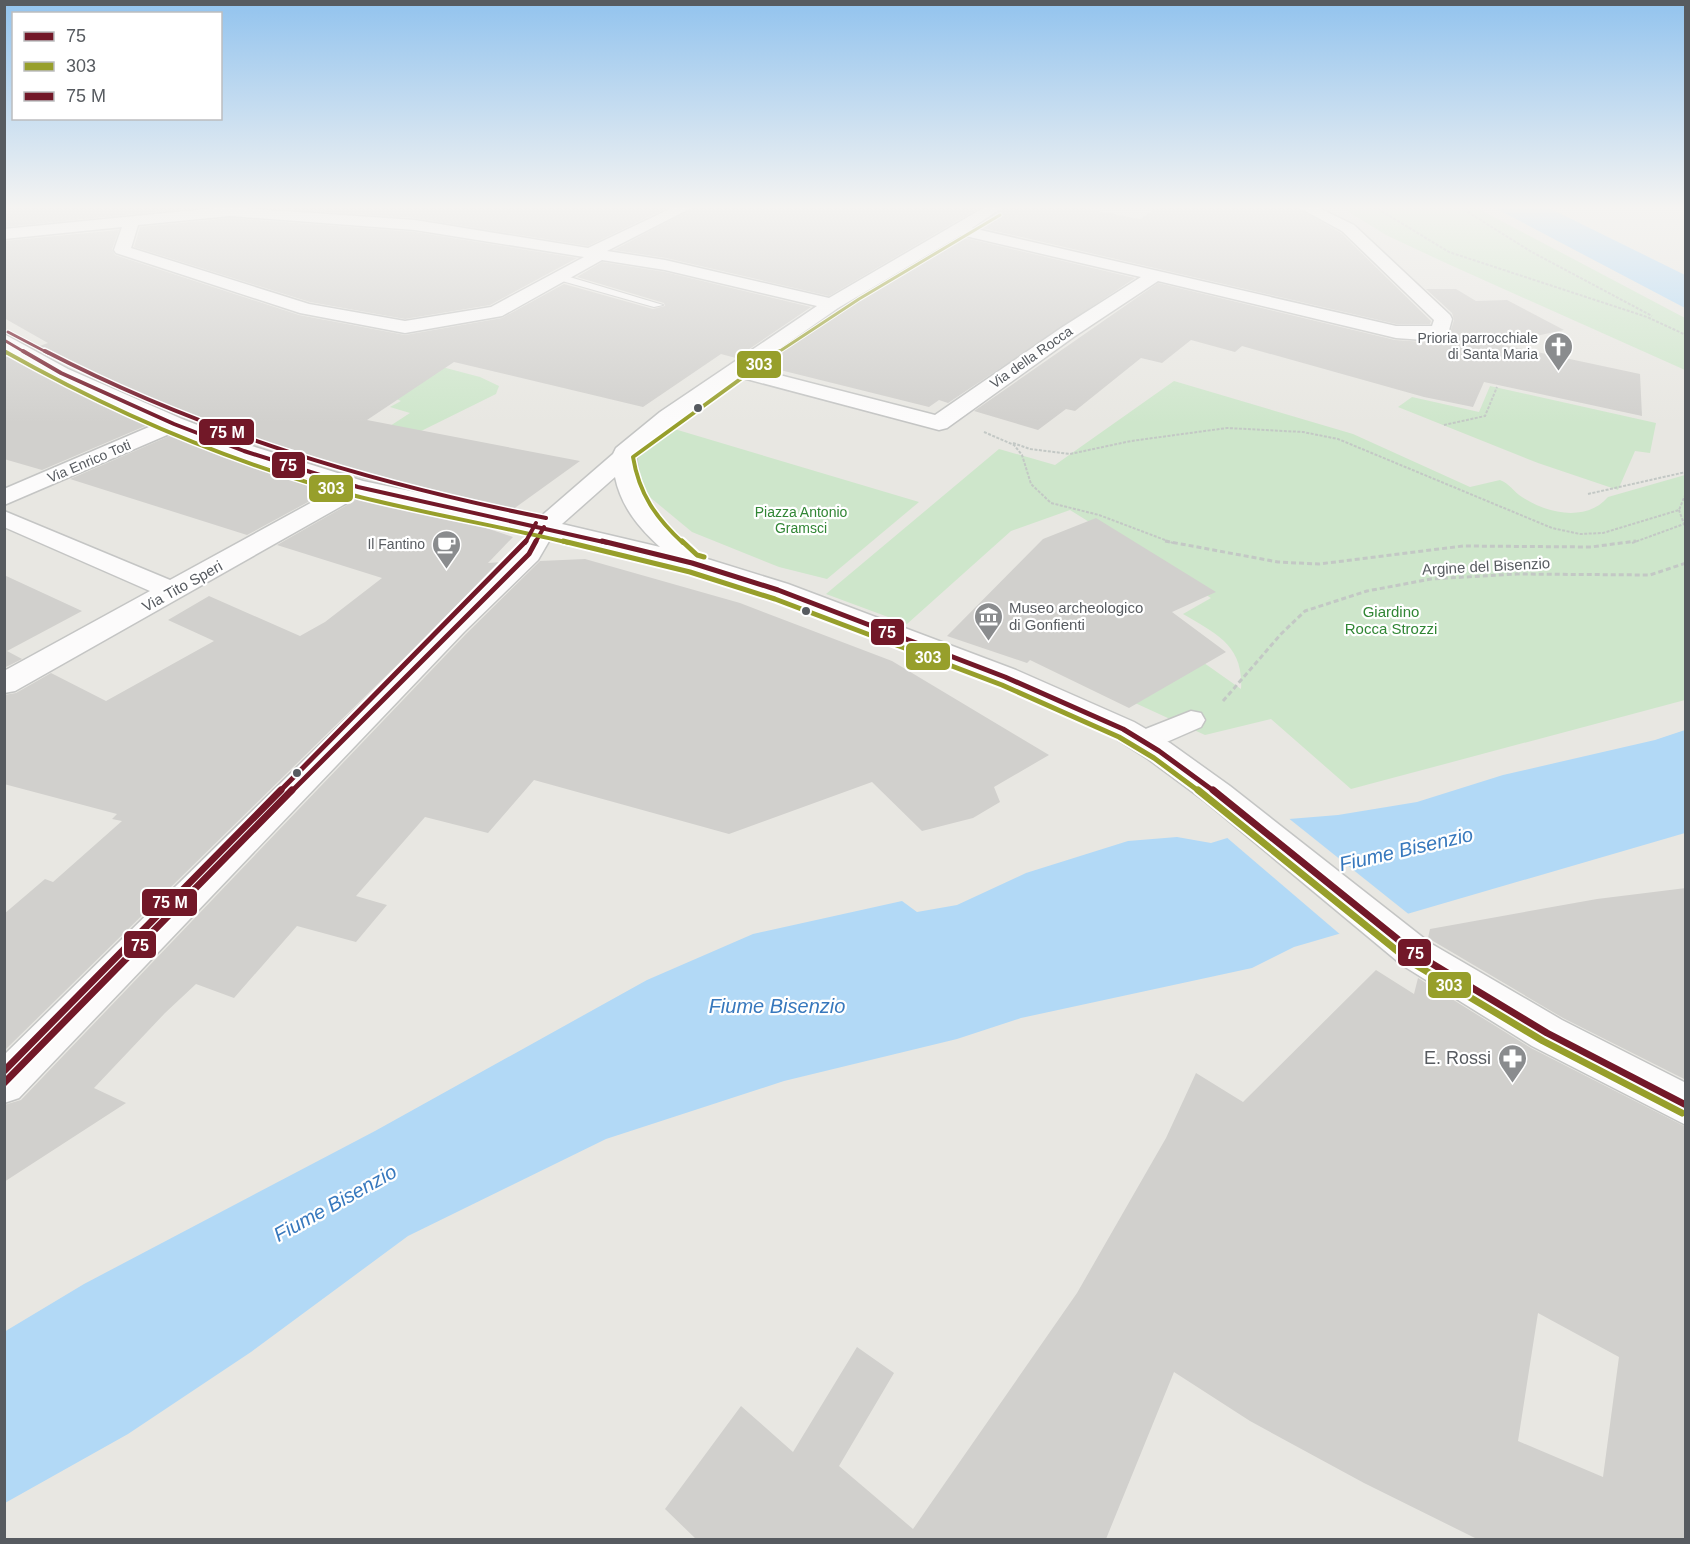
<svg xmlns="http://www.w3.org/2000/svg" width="1690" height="1544" font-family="Helvetica,sans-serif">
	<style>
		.green { fill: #cee6cb }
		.water { fill: #b2d9f6 }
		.pier { fill: #e8e7e2 }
		.building { fill: #d1d0cd; fill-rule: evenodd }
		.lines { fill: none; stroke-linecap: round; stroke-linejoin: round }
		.service-casing { stroke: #c4c5c4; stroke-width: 2 }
		.pedestrian-casing { stroke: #c4c5c4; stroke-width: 3 }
		.minor-casing { stroke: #c4c5c4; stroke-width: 3 }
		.path-far1 { stroke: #c3c8c5; stroke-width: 2; stroke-dasharray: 3 1.5; stroke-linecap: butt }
		.path { stroke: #c3c8c5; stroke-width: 3; stroke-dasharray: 5 3; stroke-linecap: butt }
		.service { fill: #fcfbfb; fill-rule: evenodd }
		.pedestrian { fill: #fcfbfb; fill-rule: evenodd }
		.minor { fill: #fcfbfb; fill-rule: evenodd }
		.bus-1-far3-casing { stroke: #fff; stroke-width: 5 }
		.bus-1-far2-casing { stroke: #fff; stroke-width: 7 }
		.bus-1-far1-casing { stroke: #fff; stroke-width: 9 }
		.bus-1-casing { stroke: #fff; stroke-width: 11 }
		.bus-2-far3-casing { stroke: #fff; stroke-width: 5 }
		.bus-2-far2-casing { stroke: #fff; stroke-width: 7 }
		.bus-2-far1-casing { stroke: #fff; stroke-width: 9 }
		.bus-2-casing { stroke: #fff; stroke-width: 11 }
		.bus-3-far3-casing { stroke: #fff; stroke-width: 5 }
		.bus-3-far2-casing { stroke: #fff; stroke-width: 7 }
		.bus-3-far1-casing { stroke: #fff; stroke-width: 9 }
		.bus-3-casing { stroke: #fff; stroke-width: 11 }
		.bus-1-far3 { stroke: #721828; stroke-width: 3 }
		.bus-1-far2 { stroke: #721828; stroke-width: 4 }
		.bus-1-far1 { stroke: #721828; stroke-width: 5 }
		.bus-1 { stroke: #721828; stroke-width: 7 }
		.bus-2-far3 { stroke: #979f2b; stroke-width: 3 }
		.bus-2-far2 { stroke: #979f2b; stroke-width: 4 }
		.bus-2-far1 { stroke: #979f2b; stroke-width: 5 }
		.bus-2 { stroke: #979f2b; stroke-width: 7 }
		.bus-3-far3 { stroke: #721828; stroke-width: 3 }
		.bus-3-far2 { stroke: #721828; stroke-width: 4 }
		.bus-3-far1 { stroke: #721828; stroke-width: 5 }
		.bus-3 { stroke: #721828; stroke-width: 7 }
		.bus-dot { fill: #575b60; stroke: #fff; stroke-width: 2 }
		.labels { text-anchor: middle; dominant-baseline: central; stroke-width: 4.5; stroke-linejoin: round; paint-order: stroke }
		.far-poi-label { font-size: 14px; fill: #575b60; stroke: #fff; text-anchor: end }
		.far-street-label { font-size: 14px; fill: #575b60; stroke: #fff }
		.far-park-label { font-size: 14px; fill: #318635; stroke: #fff }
		.street-label { font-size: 15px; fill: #575b60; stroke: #fff }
		.poi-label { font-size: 15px; fill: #575b60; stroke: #fff; text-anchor: start }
		.park-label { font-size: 15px; fill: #318635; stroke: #fff }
		.near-poi-label { font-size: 18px; fill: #575b60; stroke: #fff; text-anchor: end }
		.near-water-label { font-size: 20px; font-style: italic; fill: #3778bd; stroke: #fff }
		.line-badge { stroke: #fff; stroke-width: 2 }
		.badge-label { font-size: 16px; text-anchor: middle; font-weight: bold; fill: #fff }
	</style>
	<rect width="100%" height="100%" fill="#e8e7e2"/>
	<g class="green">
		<polygon points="1341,207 1475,207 1685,318 1685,370 1448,264 1386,235"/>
		<polygon points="442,367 480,377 499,386 496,394 411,436 390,426 410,413 390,407 401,401 390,396"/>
		<path d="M1174,381L1353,434L1470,487L1500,480C1509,483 1514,492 1522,497C1547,514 1587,522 1608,497L1685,475V700L1351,789L1271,719L1205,735L1122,697L1197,658L1241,689C1244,645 1215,633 1183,614L1211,598L1070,510L1011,531L907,624L826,594L999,449L1055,465Z"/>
		<polygon points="1490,386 1656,423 1650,453 1635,451 1618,490 1538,463 1398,407 1412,397 1479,412"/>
		<polygon points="671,428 919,502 827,579 779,567 692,532 640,489 636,456"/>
	</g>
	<g class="water">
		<polygon points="1493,207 1547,207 1685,275 1685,308"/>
		<polygon points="1685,730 1685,833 1294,947 1252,968 1021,1018 957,1039 784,1081 606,1139 408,1236 251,1352 128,1434 5,1503 4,1332 84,1284 375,1131 647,980 753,934 902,901 917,912 957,905 1026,873 1128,841 1177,837 1211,843 1289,819 1338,815 1417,802 1503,775 1655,740"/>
	</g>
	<polygon class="pier" points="1287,817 1411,916 1342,936 1225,836"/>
	<g class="building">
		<polygon points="4,207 204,207 4,227"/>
		<polygon points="257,207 669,207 588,246 415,218"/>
		<polygon points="695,207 981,207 829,296 666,258 614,250"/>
		<polygon points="1005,207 1077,207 1140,219 1157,207 1296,207 1341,233 1431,321 1430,324 1396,324 978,227"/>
		<polygon points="230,218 415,232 577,258 490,305 405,319 310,302 134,247 140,227"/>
		<polygon points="119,230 112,249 115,255 299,315 405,335 502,318 564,284 653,309 665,306 664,303 577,277 602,262 665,272 811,307 736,358 721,354 643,407 454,362 367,420 580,461 512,510 364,479 253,444 183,417 69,367 34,348 48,343 4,318 4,241"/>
		<polygon points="961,237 1135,278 948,403 939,400 929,407 760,365 839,310"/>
		<polygon points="1158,283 1395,340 1424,342 1449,336 1454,320 1452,313 1426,289 1456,289 1476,301 1507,300 1564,330 1499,344 1640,374 1642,416 1484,382 1473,407 1424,397 1242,346 1235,352 1191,340 1162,363 1141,358 1075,411 1066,409 1038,430 974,411"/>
		<polygon points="12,355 53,379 150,424 42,470 4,459 4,358"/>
		<polygon points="174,434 235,458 332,489 247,535 70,479"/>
		<polygon points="361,497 491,525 486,528 513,537 488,563 502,562 4,1051 4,914 45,879 53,882 122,821 112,819 117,814 4,784 4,695 16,693 51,673 106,701 214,641 168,620 209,596 300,636 325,622 382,578 277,545"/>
		<polygon points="1096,518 1216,592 1172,612 1226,652 1129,708 1030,660 1027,663 947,636 1043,539"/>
		<polygon points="585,559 740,603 892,661 1049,755 994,787 1000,802 973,818 922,831 872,782 729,834 534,780 488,833 425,817 356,896 387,905 356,942 297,926 234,998 196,984 165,1013 94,1088 126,1103 4,1182 4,1105 21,1100 466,634 540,561"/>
		<polygon points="4,575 82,611 7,651 22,659 4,668"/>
		<polygon points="1686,888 1686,1080 1563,1018 1428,938 1430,929 1597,899"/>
		<path d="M1376,970L1414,994L1418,978L1531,1048L1686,1127V1539H1477L1364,1483L1250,1421L1174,1372L1106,1539H696L665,1509L741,1406L793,1452L857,1347L894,1373L839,1466L913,1529L1077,1293L1166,1138L1196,1073L1243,1102ZM1538,1313L1619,1357L1603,1477L1518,1441Z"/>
	</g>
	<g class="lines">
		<defs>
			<polygon id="service" points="555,275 563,275 663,305 654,307 555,279"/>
			<polygon id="pedestrian" points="1191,711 1201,713 1205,720 1201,727 1153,748 1143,751 1133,748 1128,741 1133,734"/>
			<path id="minor" d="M226,207L415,220L588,248L674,207H693L607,251L665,260L829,298L985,207H1003L972,228L1396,326H1432L1434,320L1342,231L1298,207H1317L1354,225L1450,315L1452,319L1448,334L1424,340L1396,338L1158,281L1075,336L947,428L939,430L739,377L676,422L636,458L641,489L648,503L662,521L701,557L788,584L1016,670L1134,722L1170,743L1230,786L1430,943L1562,1020L1686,1083V1125L1532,1046L1402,965L1206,802L1148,759L1112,736L994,684L768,596L683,569L552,536L538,560L464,632L19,1098L4,1103V1055L518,550L529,531L361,495L15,691L4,693V671L150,591L4,527V511L170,580L338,488L236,456L174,432L4,505V489L156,424L54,377L4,348V334L68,369L182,419L252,446L363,481L539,518L613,454L616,448L660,412L817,306L665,270L602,260L502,316L405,333L300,313L116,253L114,250L122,227L4,239V229ZM230,216L415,230L584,257L491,307L405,321L309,304L131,248L138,225ZM961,235L1141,277L1061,328L935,415L752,368L838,308ZM615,477C621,506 638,527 660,547L562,524Z"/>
		</defs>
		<use href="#service" class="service-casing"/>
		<use href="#pedestrian" class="pedestrian-casing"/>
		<use href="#minor" class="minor-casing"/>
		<g class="path-far1">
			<polyline points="1460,207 1530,251 1652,316"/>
			<polyline points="1378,209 1449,252 1647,317 1686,335"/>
			<polyline points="1444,425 1485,416 1497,387"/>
			<polyline points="984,432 1014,445 1022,455 1031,484 1051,503 1099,515 1173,543"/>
			<polyline points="1013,443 1030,449 1070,454 1131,441 1227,428 1303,432 1338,439 1552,528 1580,534 1603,533 1679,510 1686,493"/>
			<polyline points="1588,494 1686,472"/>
			<polyline points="1632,543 1684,524 1679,510"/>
		</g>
		<g class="path">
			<polyline points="1165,541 1278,562 1319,564 1463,546 1591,547 1636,541"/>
			<polyline points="1223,701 1281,634 1305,611 1367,591 1431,579 1517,574 1650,575 1686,563"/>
		</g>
		<use href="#service" class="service"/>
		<use href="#pedestrian" class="pedestrian"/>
		<use href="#minor" class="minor"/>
		<defs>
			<polyline id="bus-1-far3" points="4,340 26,353"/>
			<g id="bus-1-far2">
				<polyline points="23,351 61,373 174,424 244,451 358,487 608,543"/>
				<polyline points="535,543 544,527"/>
			</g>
			<g id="bus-1-far1">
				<polyline points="602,541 692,563 778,590 1005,677 1123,729 1159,751 1215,792"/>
				<polyline points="291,792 529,554 536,541"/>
			</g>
			<g id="bus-1">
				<polyline points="1213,790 1416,954 1547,1033 1686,1105"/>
				<polyline points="4,1083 292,790"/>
			</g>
			<g id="bus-2-far3">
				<polyline points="4,351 7,353"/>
				<polyline points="777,353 859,299 1000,215"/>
			</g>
			<g id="bus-2-far2">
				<path d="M4,351C114,413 234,464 356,496C427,514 499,526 569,543"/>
				<path d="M683,543C656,518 639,494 633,457L779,351"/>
			</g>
			<g id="bus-2-far1">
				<polyline points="563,541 690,572 775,599 1002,685 1119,737 1154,758 1200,792"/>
				<polyline points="682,541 697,555 704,557"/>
			</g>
			<polyline id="bus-2" points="1198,790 1411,962 1543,1041 1682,1113"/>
			<polyline id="bus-3-far3" points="8,332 48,353"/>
			<g id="bus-3-far2">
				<path d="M45,351C204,433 371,483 546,518"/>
				<polyline points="525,543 536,523"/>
			</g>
			<polyline id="bus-3-far1" points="279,792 526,541"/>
			<polyline id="bus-3" points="4,1071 281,790"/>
		</defs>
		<use href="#bus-1-far3" class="bus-1-far3-casing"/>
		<use href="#bus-1-far2" class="bus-1-far2-casing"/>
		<use href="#bus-1-far1" class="bus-1-far1-casing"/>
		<use href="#bus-1" class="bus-1-casing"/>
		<use href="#bus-2-far3" class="bus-2-far3-casing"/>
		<use href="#bus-2-far2" class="bus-2-far2-casing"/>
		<use href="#bus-2-far1" class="bus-2-far1-casing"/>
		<use href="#bus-2" class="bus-2-casing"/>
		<use href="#bus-3-far3" class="bus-3-far3-casing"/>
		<use href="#bus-3-far2" class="bus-3-far2-casing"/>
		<use href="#bus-3-far1" class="bus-3-far1-casing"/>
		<use href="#bus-3" class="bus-3-casing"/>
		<use href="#bus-1-far3" class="bus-1-far3"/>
		<use href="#bus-1-far2" class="bus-1-far2"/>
		<use href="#bus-1-far1" class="bus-1-far1"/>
		<use href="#bus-1" class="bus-1"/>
		<use href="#bus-2-far3" class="bus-2-far3"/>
		<use href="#bus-2-far2" class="bus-2-far2"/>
		<use href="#bus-2-far1" class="bus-2-far1"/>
		<use href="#bus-2" class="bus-2"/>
		<use href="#bus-3-far3" class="bus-3-far3"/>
		<use href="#bus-3-far2" class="bus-3-far2"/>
		<use href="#bus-3-far1" class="bus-3-far1"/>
		<use href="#bus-3" class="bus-3"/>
	</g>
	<linearGradient id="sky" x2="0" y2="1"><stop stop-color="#92c3ee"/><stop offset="0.49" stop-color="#f5f4f2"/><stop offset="1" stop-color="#f5f4f2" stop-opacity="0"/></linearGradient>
	<rect width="1690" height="423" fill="url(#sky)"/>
	<defs>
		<symbol id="church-pin" viewBox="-11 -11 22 30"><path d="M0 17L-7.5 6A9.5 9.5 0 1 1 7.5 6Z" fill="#8a8c8e" stroke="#fff"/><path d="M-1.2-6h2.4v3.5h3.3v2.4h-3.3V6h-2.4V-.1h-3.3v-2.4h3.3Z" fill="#fff"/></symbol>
		<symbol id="cafe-pin" viewBox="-11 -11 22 30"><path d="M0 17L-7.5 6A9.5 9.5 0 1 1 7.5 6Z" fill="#8a8c8e" stroke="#fff"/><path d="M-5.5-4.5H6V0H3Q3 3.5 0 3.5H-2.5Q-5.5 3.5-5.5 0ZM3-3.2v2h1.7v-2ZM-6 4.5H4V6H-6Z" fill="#fff"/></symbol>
		<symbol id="museum-pin" viewBox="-11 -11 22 30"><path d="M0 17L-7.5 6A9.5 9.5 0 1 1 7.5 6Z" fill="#8a8c8e" stroke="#fff"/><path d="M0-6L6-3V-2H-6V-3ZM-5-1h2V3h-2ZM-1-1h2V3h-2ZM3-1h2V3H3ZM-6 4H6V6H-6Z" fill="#fff"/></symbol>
		<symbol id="pharmacy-pin" viewBox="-11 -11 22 30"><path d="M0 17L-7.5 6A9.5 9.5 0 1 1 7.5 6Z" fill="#8a8c8e" stroke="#fff"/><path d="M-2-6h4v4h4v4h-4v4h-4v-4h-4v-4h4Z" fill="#fff"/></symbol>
	</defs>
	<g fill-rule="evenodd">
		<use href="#church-pin" x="1542" y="330" width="33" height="45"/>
		<use href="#cafe-pin" x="430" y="528" width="33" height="45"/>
		<use href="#museum-pin" x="972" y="600" width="33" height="45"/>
		<use href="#pharmacy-pin" x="1496" y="1042" width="33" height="45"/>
	</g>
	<g class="bus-dot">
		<circle cx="698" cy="408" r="5"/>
		<circle cx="806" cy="611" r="5"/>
		<circle cx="297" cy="773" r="5"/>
	</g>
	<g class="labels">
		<g class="far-poi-label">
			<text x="1538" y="338">Prioria parrocchiale<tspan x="1538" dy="16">di Santa Maria</tspan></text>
			<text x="425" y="544">Il Fantino</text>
		</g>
		<g class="far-street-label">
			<text transform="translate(1031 357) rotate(-35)">Via della Rocca</text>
			<text transform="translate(89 461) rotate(-23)">Via Enrico Toti</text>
		</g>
		<g class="far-park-label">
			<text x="801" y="512">Piazza Antonio<tspan x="801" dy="16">Gramsci</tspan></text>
		</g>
		<g class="street-label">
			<text transform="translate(1486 566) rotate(-3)">Argine del Bisenzio</text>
			<text transform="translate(182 586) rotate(-29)">Via Tito Speri</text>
		</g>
		<g class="poi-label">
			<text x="1009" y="607">Museo archeologico<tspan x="1009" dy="17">di Gonfienti</tspan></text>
		</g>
		<g class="park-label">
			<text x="1391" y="611">Giardino<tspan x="1391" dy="17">Rocca Strozzi</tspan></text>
		</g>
		<g class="near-poi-label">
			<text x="1491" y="1058">E. Rossi</text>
		</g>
		<g class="near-water-label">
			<text transform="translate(1406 849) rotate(-13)">Fiume Bisenzio</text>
			<text x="777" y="1006">Fiume Bisenzio</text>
			<text transform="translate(335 1203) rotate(-29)">Fiume Bisenzio</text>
		</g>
	</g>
	<g class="line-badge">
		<rect x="736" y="350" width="46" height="29" rx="6" fill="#979f2b"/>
		<rect x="198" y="418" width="57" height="28" rx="6" fill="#721828"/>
		<rect x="271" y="451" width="35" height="28" rx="6" fill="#721828"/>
		<rect x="308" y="474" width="46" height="29" rx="6" fill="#979f2b"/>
		<rect x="870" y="618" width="35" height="28" rx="6" fill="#721828"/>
		<rect x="905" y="642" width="46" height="29" rx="6" fill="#979f2b"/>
		<rect x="141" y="888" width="57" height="29" rx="6" fill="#721828"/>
		<rect x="123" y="930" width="34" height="29" rx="6" fill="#721828"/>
		<rect x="1397" y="938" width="35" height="29" rx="6" fill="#721828"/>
		<rect x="1427" y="971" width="45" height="28" rx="6" fill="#979f2b"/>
	</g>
	<g class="badge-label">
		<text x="759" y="370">303</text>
		<text x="227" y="438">75 M</text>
		<text x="288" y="471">75</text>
		<text x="331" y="494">303</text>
		<text x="887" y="638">75</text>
		<text x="928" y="663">303</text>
		<text x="170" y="908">75 M</text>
		<text x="140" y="951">75</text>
		<text x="1415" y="959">75</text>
		<text x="1449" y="991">303</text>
	</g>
	<rect width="1690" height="1544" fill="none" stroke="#575b60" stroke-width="12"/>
	<rect x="12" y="12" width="210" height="108" fill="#ffffff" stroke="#bcbdbf" stroke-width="1.5"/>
	<rect x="24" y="32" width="30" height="9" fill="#721828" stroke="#bcbdbf" stroke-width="1.5"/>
	<text x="66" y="42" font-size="18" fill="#575b60">75</text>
	<rect x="24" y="62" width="30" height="9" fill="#979f2b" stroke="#bcbdbf" stroke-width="1.5"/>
	<text x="66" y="72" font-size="18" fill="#575b60">303</text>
	<rect x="24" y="92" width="30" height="9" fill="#721828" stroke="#bcbdbf" stroke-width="1.5"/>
	<text x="66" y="102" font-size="18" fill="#575b60">75 M</text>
</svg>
